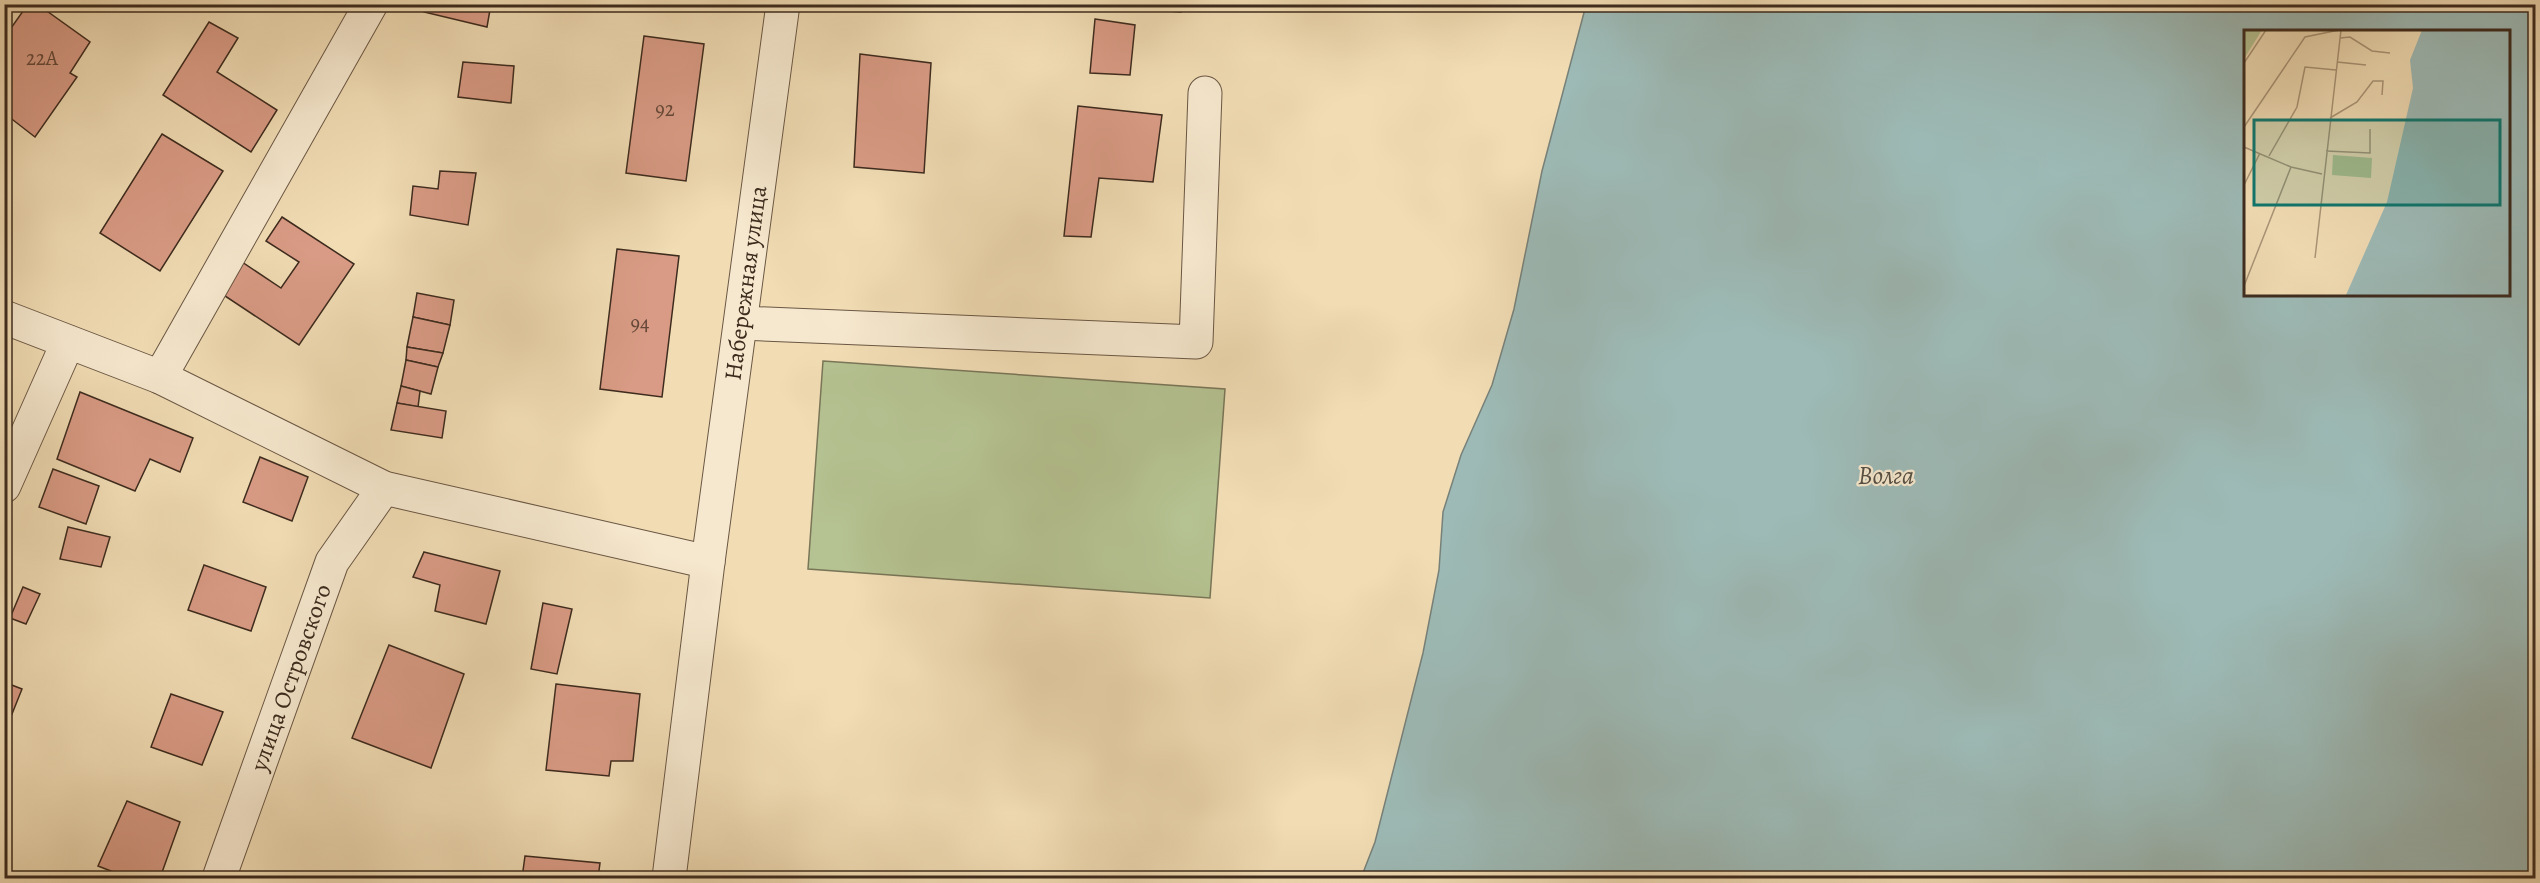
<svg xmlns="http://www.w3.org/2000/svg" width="2540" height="883" font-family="Alegreya,serif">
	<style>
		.green { fill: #b5c291; stroke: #797658; stroke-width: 1.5 }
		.water { fill: #9dbab6; stroke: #778179; stroke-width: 1.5; fill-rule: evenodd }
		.building { fill: #d99b85; stroke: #3d2b1e; stroke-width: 1.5 }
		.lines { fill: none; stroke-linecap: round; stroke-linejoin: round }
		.minor-casing { stroke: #6a5744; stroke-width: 35 }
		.minor { stroke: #f6e8ce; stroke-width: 33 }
		.labels { text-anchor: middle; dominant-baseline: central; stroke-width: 4.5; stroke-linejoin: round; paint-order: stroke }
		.number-label { font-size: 21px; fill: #644738 }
		.street-label { font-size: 24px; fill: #3d2b1e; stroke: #f6e8ce }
		.water-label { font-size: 26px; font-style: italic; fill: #554f44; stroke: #f6e8ce }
		.inset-road { fill: none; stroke: #a99578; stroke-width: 1.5 }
		.view { fill: #0f766e; fill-opacity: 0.15; stroke: #0f766e; stroke-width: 3 }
		.inset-edge { fill: none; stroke: #3d2b1e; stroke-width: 3 }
	</style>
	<rect width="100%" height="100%" fill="#f1dcb4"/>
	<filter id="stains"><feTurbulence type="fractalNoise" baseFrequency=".00333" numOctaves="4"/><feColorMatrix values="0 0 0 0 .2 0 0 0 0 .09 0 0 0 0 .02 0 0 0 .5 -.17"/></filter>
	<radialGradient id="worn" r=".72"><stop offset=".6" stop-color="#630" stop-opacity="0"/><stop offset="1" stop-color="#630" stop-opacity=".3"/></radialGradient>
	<polygon class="green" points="823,361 1225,389 1210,598 808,569"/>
	<path class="water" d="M1586,5H2535V878H1361L1375,842L1423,653L1439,570L1443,512L1461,455L1492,385L1514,309L1542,171ZM2246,32H2508V294H2246Z"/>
	<g class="building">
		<polygon points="28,4 37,4 90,42 70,73 77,77 35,137 4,113 4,38"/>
		<polygon points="426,4 491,4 487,27 424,12"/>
		<polygon points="1142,4 1182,4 1181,12 1141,9"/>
		<polygon points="1095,19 1135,25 1130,75 1090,73"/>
		<polygon points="209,22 238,38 217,72 277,110 251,152 163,95"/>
		<polygon points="644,36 704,44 686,181 626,173"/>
		<polygon points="860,54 931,63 924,173 854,167"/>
		<polygon points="463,62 514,66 511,103 458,97"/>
		<polygon points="1078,106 1162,115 1153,182 1099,178 1091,237 1064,236"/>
		<polygon points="162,134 223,171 160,271 100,233"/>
		<polygon points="440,171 476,173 468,225 410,215 413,186 438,189"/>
		<polygon points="282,217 354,264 299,345 222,294 242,262 281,288 299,262 266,241"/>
		<polygon points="617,249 679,256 662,397 600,389"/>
		<polygon points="417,293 454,300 450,325 413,317"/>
		<polygon points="413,317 450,325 443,353 407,347"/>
		<polygon points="407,347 443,353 438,367 406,360"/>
		<polygon points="406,360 438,367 431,394 401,386"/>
		<polygon points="401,386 420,391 418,407 397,403"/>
		<polygon points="80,392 193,438 180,472 150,459 135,491 57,459"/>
		<polygon points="397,403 446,411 442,438 391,430"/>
		<polygon points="260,457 308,477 292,521 243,502"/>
		<polygon points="53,469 99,486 86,524 39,507"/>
		<polygon points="68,527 110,537 101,567 60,559"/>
		<polygon points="424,552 500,571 486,624 435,611 440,585 413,577"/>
		<polygon points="204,565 266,587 251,631 188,610"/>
		<polygon points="23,587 40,594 26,624 10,618"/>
		<polygon points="543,603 572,609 557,674 531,669"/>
		<polygon points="389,645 464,674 431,768 352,738"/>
		<polygon points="4,682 22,689 4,734"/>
		<polygon points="556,684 640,694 633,761 611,761 609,776 546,770"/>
		<polygon points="171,694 223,712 202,765 151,747"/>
		<polygon points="127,801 180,822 160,878 129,878 98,866"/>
		<polygon points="525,856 600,863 598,878 522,878"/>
	</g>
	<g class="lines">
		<defs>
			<g id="minor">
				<polyline points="4,317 160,377 384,488 708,562"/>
				<polyline points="741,323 1196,342 1205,93"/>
				<polyline points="160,377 371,4"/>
				<polyline points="4,486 68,342"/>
				<path id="s1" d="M219,878L332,562L384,488"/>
				<path id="s2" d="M669,878L708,562L783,4"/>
			</g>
		</defs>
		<use href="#minor" class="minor-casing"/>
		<use href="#minor" class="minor"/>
	</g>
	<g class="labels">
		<g class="number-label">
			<text x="42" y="58">22А</text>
			<text x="665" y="109">92</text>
			<text x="640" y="323">94</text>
		</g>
		<g class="street-label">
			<text stroke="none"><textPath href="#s2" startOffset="600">Набережная улица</textPath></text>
			<text stroke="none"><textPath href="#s1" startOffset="213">улица Островского</textPath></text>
		</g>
		<g class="water-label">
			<text x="1886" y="475">Волга</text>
		</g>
	</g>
	<g transform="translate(2244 30)">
		<rect width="266" height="266" fill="#f1dcb4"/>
		<path d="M0,0H18L0,29ZM89,125L128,128L127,148L88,145Z" fill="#b5c291"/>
		<path d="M178,0H265V265H102L143,172L169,58L166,30Z" fill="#9dbab6"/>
		<path class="inset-road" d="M96,8L106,7L128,21L146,23M93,32L122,35M0,33L22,0M86,88L113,72L129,51H139L138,65M0,97L61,7L95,0M0,117L47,137L78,144M82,121L126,123V99M25,126L53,77L61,37L92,40M0,155L16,123M71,228L97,0M0,256L47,137"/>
		<path class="view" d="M10,90H256V175H10Z"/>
		<rect width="266" height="266" class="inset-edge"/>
	</g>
	<rect width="2540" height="883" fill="none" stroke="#f1dcb4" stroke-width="24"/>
	<rect x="6" y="6" width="2528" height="871" fill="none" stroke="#3d2b1e" stroke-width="3"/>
	<rect x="12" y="12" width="2516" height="859" fill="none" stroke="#3d2b1e" stroke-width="1.5"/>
	<rect width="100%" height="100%" filter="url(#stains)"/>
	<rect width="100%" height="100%" fill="url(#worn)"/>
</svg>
